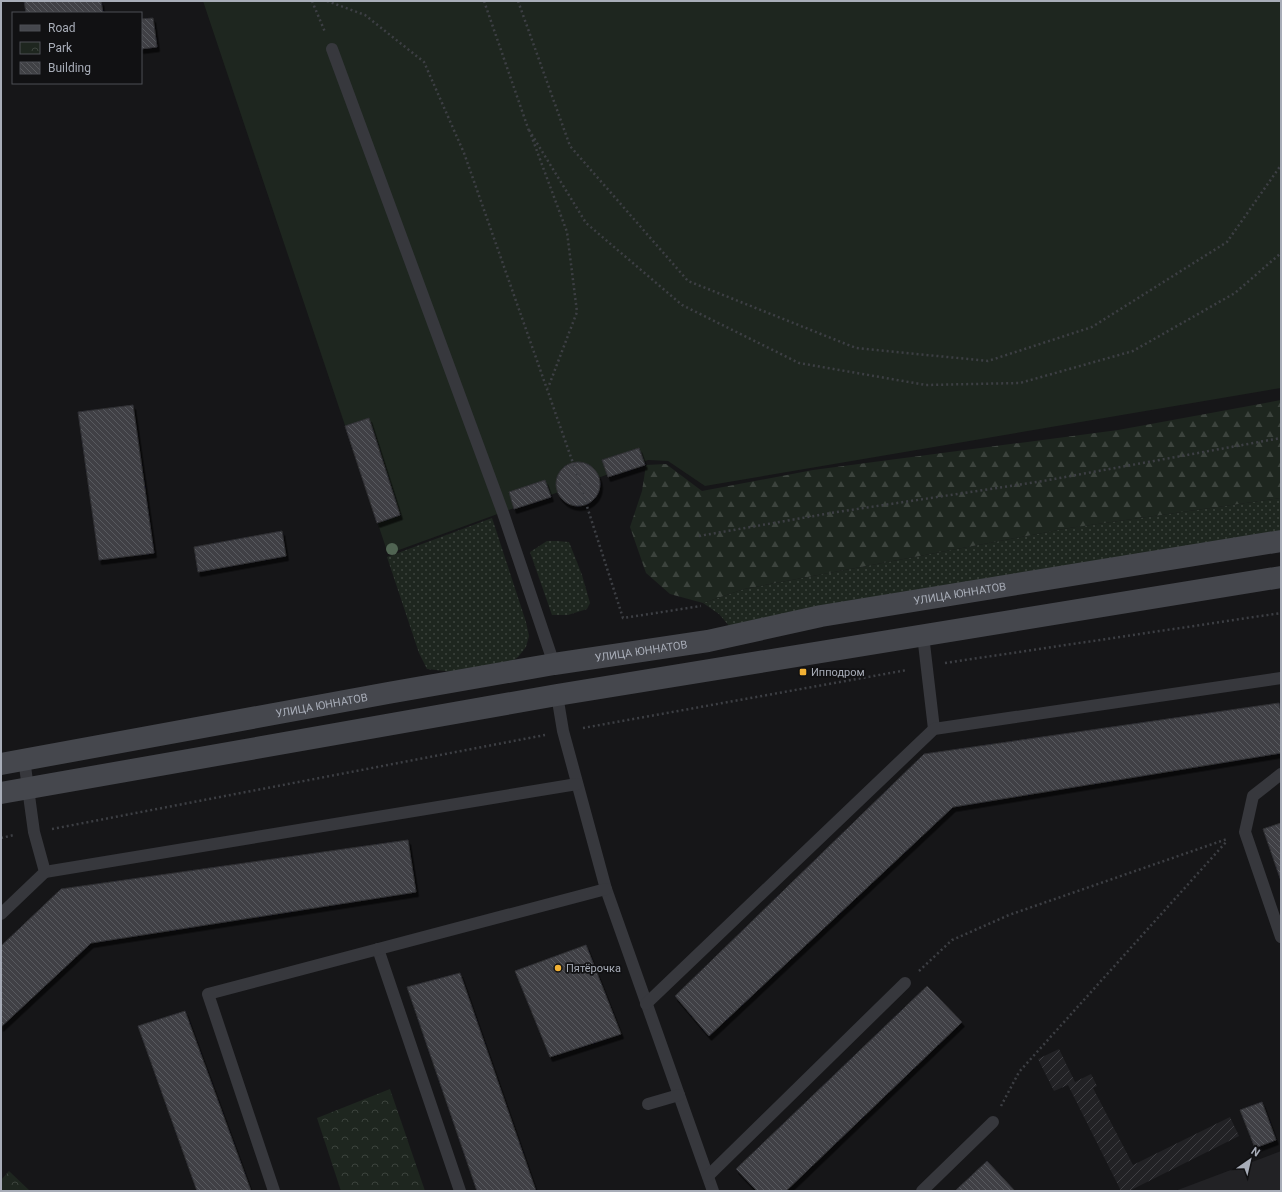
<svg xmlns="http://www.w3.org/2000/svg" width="1282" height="1192" font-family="Roboto,sans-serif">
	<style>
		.built { fill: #222225 }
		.industrial { fill: url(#industrial-furrows) }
		.grass { fill: url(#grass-dots) }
		.forest { fill: url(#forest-firs) }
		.park { fill: url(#park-crowns) }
		.garden { fill: #1e261f }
		.building { fill: url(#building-back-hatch); stroke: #303034; filter: url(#shadow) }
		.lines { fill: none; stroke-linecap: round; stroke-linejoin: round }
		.path { stroke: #3d3f44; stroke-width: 2.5; stroke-dasharray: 2 3; stroke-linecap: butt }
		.lane { stroke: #37383d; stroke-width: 12 }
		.secondary { stroke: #45474d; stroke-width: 22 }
		.tree { fill: #506452 }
		.poi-dot { fill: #f2b134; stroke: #111113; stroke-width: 1.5 }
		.labels { text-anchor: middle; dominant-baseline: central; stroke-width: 3.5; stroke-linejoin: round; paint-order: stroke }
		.street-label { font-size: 11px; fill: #a8adb8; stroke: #111113 }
		.poi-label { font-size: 11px; fill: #a8adb8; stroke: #111113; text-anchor: start }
	</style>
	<defs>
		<pattern id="industrial-furrows" width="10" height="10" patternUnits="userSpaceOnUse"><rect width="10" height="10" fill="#222225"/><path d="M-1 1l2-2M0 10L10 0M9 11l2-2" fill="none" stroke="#3f3f43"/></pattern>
		<pattern id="grass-dots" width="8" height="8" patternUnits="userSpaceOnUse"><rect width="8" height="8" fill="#1e261f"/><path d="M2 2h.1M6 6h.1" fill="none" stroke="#3c433d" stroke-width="1.8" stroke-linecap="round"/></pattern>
		<pattern id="forest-firs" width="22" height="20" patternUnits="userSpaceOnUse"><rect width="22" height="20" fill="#1e261f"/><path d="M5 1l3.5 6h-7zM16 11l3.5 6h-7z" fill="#3c433d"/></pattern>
		<pattern id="park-crowns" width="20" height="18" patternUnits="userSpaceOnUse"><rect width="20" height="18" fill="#1e261f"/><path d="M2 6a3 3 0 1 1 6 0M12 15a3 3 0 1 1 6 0" fill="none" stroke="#3c433d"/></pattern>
		<pattern id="building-back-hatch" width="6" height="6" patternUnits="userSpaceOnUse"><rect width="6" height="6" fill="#404145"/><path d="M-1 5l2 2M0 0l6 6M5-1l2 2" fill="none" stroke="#595a5e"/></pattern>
		<filter id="shadow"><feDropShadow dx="2.5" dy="4.5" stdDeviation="0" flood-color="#0009"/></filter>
	</defs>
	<rect width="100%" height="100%" fill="#161618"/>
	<polygon class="built" points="1281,1151 1281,1191 1175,1191"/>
	<polygon class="industrial" points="1059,1049 1075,1082 1091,1074 1097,1086 1093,1088 1133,1165 1230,1117 1239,1136 1129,1191 1121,1191 1068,1085 1054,1091 1038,1059"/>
	<g class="grass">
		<polygon points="1281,498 1281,541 736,634 719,614 703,603 744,589 1069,528"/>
		<polygon points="492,518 526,622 529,636 526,647 518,657 510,663 454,672 427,669 419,653 387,557"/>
		<polygon points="547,541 557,541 569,542 582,575 590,603 587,609 568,615 552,615 530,552"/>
	</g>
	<polygon class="forest" points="1281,400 1281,498 1069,528 744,589 703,603 670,594 646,573 630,527 642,491 646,465 666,464 702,491 813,470 1118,430"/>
	<g class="park">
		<polygon points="390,1089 425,1191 341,1191 317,1118"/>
		<polygon points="9,1171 30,1191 1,1191 1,1180"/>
	</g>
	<polygon class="garden" points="203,1 1281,1 1281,388 705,486 668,461 648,460 517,507 388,554"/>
	<g class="building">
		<polygon points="24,1 101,1 103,13 26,13"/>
		<polygon points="153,18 157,47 141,49 141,19"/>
		<polygon points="133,405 154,553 99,560 78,412"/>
		<polygon points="369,418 400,515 377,523 345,426"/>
		<polygon points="639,448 645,465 608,477 602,460"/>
		<circle cx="578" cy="484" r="22"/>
		<polygon points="545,480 551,497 514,509 509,492"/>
		<polygon points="282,531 286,556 198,572 194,547"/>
		<polygon points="1279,703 1281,714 1281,753 953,807 709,1036 675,996 924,754"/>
		<polygon points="1281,823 1281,881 1263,829"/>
		<polygon points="408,840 416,892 91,943 1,1027 1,946 61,889"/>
		<polygon points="586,945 621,1034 550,1057 515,971"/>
		<polygon points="460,973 536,1191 477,1191 407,987"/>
		<polygon points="927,986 962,1022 786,1191 757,1191 736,1169"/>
		<polygon points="185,1011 251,1191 197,1191 138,1026"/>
		<polygon points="1262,1102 1276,1140 1255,1148 1240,1110"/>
		<polygon points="987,1161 1015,1191 955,1191"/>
	</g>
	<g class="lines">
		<g class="path">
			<polyline points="312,1 325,32"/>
			<polyline points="327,1 365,15 424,62 464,153 573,463 623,618 701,606"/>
			<polyline points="484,1 529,131"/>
			<polyline points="518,1 570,146 688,281 856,348 988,361 1092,327 1227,242 1281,165"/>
			<polyline points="529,130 586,223 682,305 799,363 926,385 1020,383 1133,351 1235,293 1281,253"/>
			<polyline points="531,135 567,232 577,312 548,388"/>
			<polyline points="699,536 831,513 1043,481 1281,438"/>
			<polyline points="945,663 1281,613"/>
			<polyline points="583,728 907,670"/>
			<polyline points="52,829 545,735"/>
			<polyline points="1,838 14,835"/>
			<polyline points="919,971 952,940 1009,915 1227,839"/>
			<polyline points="1001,1106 1019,1072 1227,841"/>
		</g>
		<g class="lane">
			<polyline points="332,49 503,513 554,664"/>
			<polyline points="923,635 934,729"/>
			<polyline points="557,695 563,731 606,889 713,1191"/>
			<polyline points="1281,774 1253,796 1245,832 1281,937"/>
			<polyline points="45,872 577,784"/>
			<polyline points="1,914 45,872 34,832 24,759"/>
			<polyline points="378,949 460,1191"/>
			<polyline points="646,1004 934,729 1281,678"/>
			<polyline points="648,1104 679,1095"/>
			<polyline points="708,1176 905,983"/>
			<polyline points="274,1191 208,994 606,889"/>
			<polyline points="922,1191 993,1122"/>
		</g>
		<g class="secondary">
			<path id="s1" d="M1,764L388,693L554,664L708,641L821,616L1281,541"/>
			<polyline points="1,793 557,695 1281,577"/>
		</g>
	</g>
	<circle class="tree" cx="392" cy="549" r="6"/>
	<g class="poi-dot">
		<rect x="799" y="668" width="8" height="8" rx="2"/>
		<circle cx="558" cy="968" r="4"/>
	</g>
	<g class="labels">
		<g class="street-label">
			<text stroke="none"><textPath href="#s1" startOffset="974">УЛИЦА ЮННАТОВ</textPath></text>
			<text stroke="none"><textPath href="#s1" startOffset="650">УЛИЦА ЮННАТОВ</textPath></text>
			<text stroke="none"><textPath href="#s1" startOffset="326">УЛИЦА ЮННАТОВ</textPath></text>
		</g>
		<g class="poi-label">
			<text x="811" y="672">Ипподром</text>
			<text x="566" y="968">Пятёрочка</text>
		</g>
	</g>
	<rect width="1282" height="1192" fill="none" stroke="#a8adb8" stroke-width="4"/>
	<rect x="12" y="12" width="130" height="72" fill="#111113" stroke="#4d4f55"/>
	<rect x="20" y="25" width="20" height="6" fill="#45474d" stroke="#4d4f55"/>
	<text x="48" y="32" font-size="12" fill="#a8adb8">Road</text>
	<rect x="20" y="42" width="20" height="12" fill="url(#park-crowns)" stroke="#4d4f55"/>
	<text x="48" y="52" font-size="12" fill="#a8adb8">Park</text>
	<rect x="20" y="62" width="20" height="12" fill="url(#building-back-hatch)" stroke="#4d4f55"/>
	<text x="48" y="72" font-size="12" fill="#a8adb8">Building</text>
	<g transform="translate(1250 1160) rotate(34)" stroke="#111113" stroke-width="3" paint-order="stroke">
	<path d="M0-3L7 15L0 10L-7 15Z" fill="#a8adb8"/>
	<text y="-6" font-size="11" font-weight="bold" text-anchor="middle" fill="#a8adb8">N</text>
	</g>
</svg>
